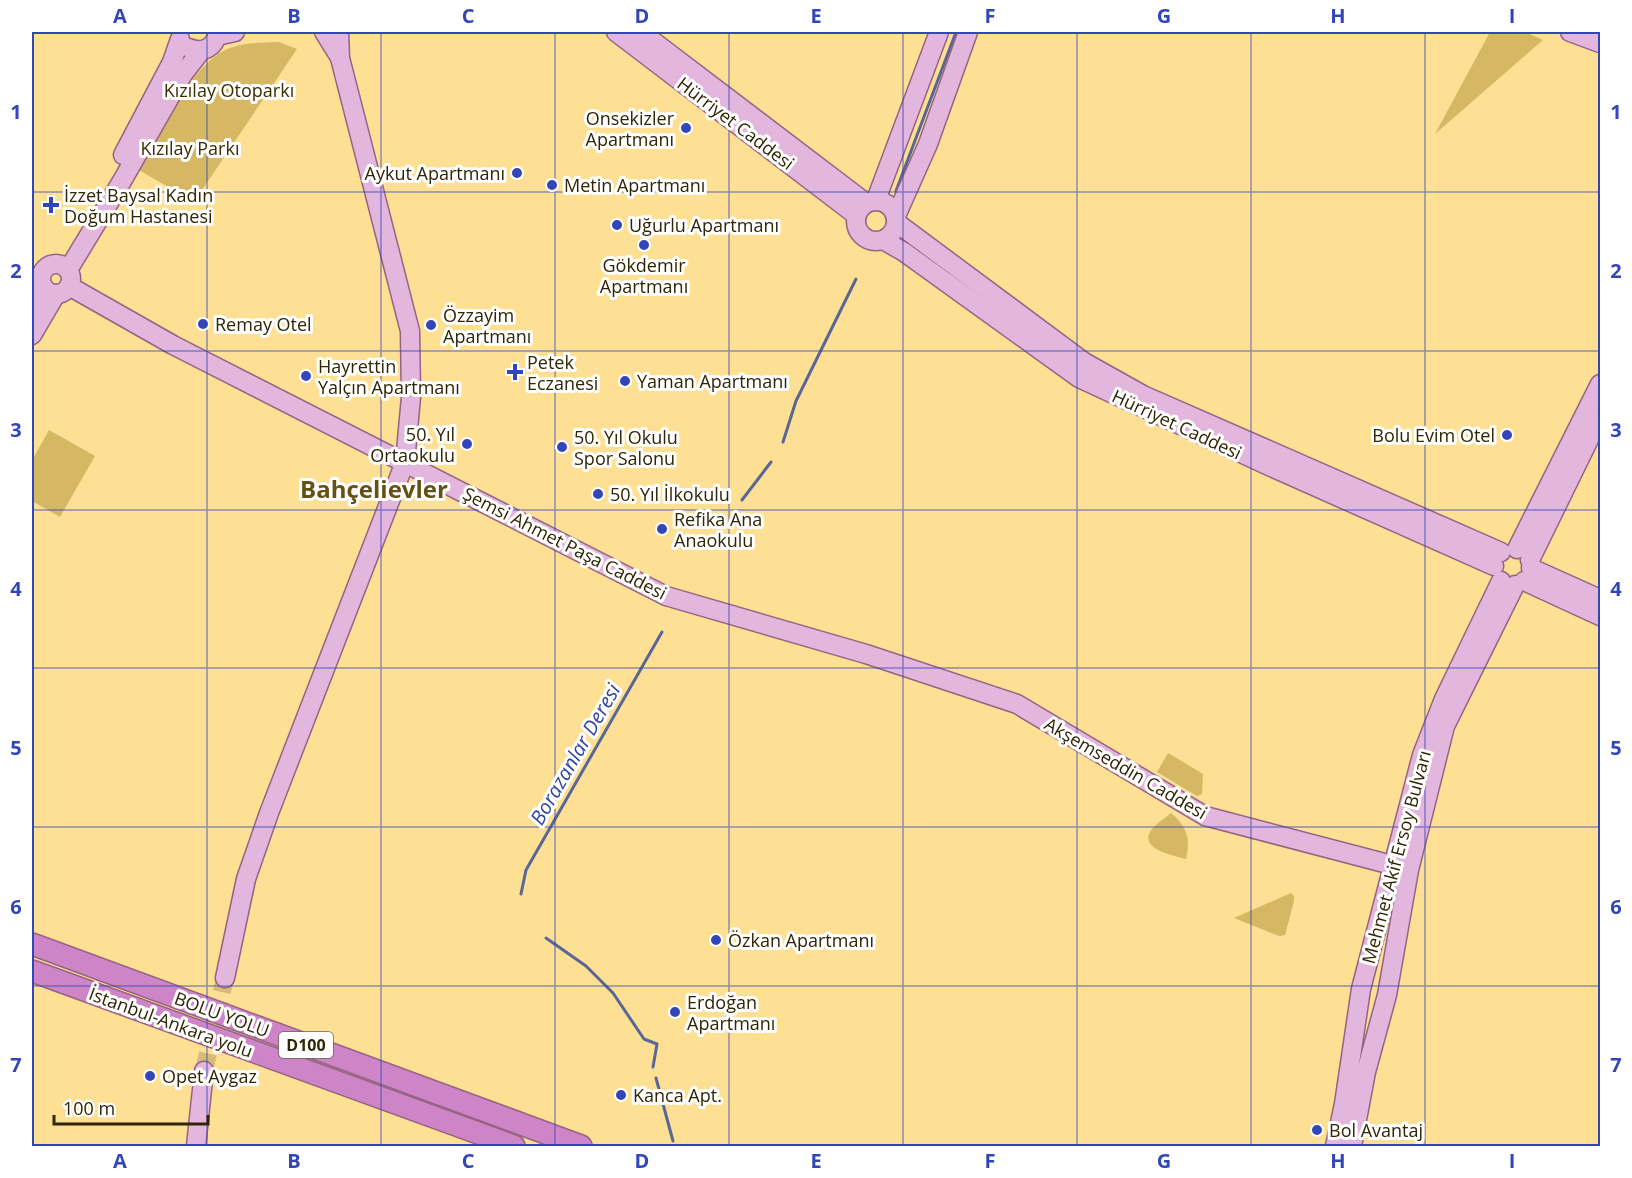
<svg xmlns="http://www.w3.org/2000/svg" width="1632" height="1178" font-family="'Open Sans',sans-serif">
	<style>
		.green { fill: #d5b764 }
		.lines { fill: none; stroke-linecap: round; stroke-linejoin: round }
		.stream { stroke: #596797; stroke-width: 3 }
		.major-tunnel { stroke: #d4bb76; stroke-width: 18; stroke-dasharray: 18 9; stroke-linecap: butt }
		.major-casing { stroke: #976383; stroke-width: 21 }
		.highway-casing { stroke: #976383; stroke-width: 24 }
		.major { stroke: #e2b6dd; stroke-width: 18 }
		.highway { stroke: #ce85c7; stroke-width: 21 }
		.grid { fill: none; stroke: #3246b7; stroke-width: 1.5; stroke-opacity: 0.55 }
		.poi-dot { fill: #3246b7; stroke: #fff; stroke-width: 2 }
		.labels { text-anchor: middle; dominant-baseline: central; stroke-width: 6; stroke-linejoin: round; paint-order: stroke }
		.shield { fill: #fff; stroke: #6e664f; stroke-width: 1.5 }
		.shield-label { font-size: 16px; font-weight: bold; fill: #302504 }
		.park-label { font-size: 18px; fill: #3b2d00; stroke: #fff }
		.poi-label { font-size: 18px; fill: #302504; stroke: #fff; text-anchor: start }
		.street-label { font-size: 18px; fill: #302504; stroke: #fff }
		.water-label { font-size: 20px; font-style: italic; fill: #3144a5; stroke: #fff }
		.district-label { font-size: 24px; font-weight: bold; fill: #645113; stroke: #fff }
		.neatline { fill: none; stroke: #3246b7; stroke-width: 2 }
		.grid-label { font-size: 20px; text-anchor: middle; font-weight: bold; fill: #3246b7 }
	</style>
	<rect width="100%" height="100%" fill="#fde093"/>
	<g class="green">
		<polygon points="1490,32 1525,32 1543,40 1435,134"/>
		<path d="M279,42L297,49L194,202L139,170C158,136 193,58 233,47C247,42 264,43 279,42Z"/>
		<polygon points="49,430 95,456 60,517 32,501 32,460"/>
		<polygon points="1168,753 1203,774 1202,794 1197,796 1157,772"/>
		<path d="M1171,813C1187,826 1191,840 1186,859C1175,856 1143,850 1149,834C1152,826 1164,819 1171,813Z"/>
		<polygon points="1291,893 1294,896 1294,901 1285,935 1279,936 1234,918"/>
	</g>
	<g class="lines">
		<g class="stream">
			<polyline points="896,191 956,32"/>
			<polyline points="783,442 796,401 856,279"/>
			<polyline points="742,500 771,462"/>
			<polyline points="521,894 526,870 662,632"/>
			<polyline points="546,938 586,966 613,993 644,1039 657,1044 653,1067"/>
			<polyline points="656,1078 673,1141"/>
		</g>
		<polyline class="major-tunnel" points="204,1071 225,978"/>
		<defs>
			<g id="major">
				<polyline points="324,32 339,56"/>
				<polyline points="616,32 856,215"/>
				<polyline points="641,32 866,203"/>
				<polyline points="1570,32 1600,43"/>
				<polyline points="217,36 235,32"/>
				<path d="M189,48C204,54 215,47 218,32"/>
				<polyline points="123,155 172,62 180,39"/>
				<polyline points="876,200 939,32"/>
				<circle cx="876" cy="221" r="20"/>
				<polyline points="896,216 928,144 968,32"/>
				<polyline points="897,223 1084,362 1143,395 1501,552"/>
				<polyline points="883,240 904,252 1079,378 1269,466 1494,566"/>
				<circle cx="56" cy="279" r="15"/>
				<polyline points="68,270 122,181 183,74 201,51"/>
				<polyline points="69,286 173,345 666,596 866,654 1017,704 1205,816 1392,865"/>
				<polyline points="32,309 44,288"/>
				<polyline points="32,335 56,294"/>
				<polyline points="1517,549 1600,384"/>
				<polyline points="1530,560 1600,417"/>
				<polyline points="1531,568 1600,599"/>
				<polyline points="1524,581 1600,616"/>
				<polyline points="225,978 246,879 269,813 405,462 411,397 410,331 340,58 339,32"/>
				<polyline points="196,1146 204,1071"/>
				<polyline points="1335,1146 1344,1104 1361,989 1422,755 1444,699 1501,581"/>
				<polyline points="1352,1146 1366,1072 1387,995 1409,870 1445,726 1515,585"/>
			</g>
			<g id="highway">
				<polyline points="32,944 581,1146"/>
				<polyline points="32,971 514,1146"/>
			</g>
		</defs>
		<use href="#major" class="major-casing"/>
		<use href="#highway" class="highway-casing"/>
		<use href="#major" class="major"/>
		<use href="#highway" class="highway"/>
	</g>
	<path class="grid" d="M207,32V1146M381,32V1146M555,32V1146M729,32V1146M903,32V1146M1077,32V1146M1251,32V1146M1425,32V1146M32,192H1600M32,351H1600M32,510H1600M32,668H1600M32,827H1600M32,986H1600"/>
	<g class="poi-dot">
		<circle cx="686" cy="128" r="6"/>
		<circle cx="517" cy="173" r="6"/>
		<circle cx="552" cy="185" r="6"/>
		<path d="M48 196h6v6h6v6h-6v6h-6v-6h-6v-6h6z"/>
		<circle cx="617" cy="225" r="6"/>
		<circle cx="644" cy="245" r="6"/>
		<circle cx="203" cy="324" r="6"/>
		<circle cx="431" cy="325" r="6"/>
		<path d="M512 363h6v6h6v6h-6v6h-6v-6h-6v-6h6z"/>
		<circle cx="306" cy="376" r="6"/>
		<circle cx="625" cy="381" r="6"/>
		<circle cx="1507" cy="435" r="6"/>
		<circle cx="467" cy="444" r="6"/>
		<circle cx="562" cy="447" r="6"/>
		<circle cx="598" cy="494" r="6"/>
		<circle cx="662" cy="529" r="6"/>
		<circle cx="716" cy="940" r="6"/>
		<circle cx="675" cy="1012" r="6"/>
		<circle cx="150" cy="1076" r="6"/>
		<circle cx="621" cy="1095" r="6"/>
		<circle cx="1317" cy="1130" r="6"/>
	</g>
	<g class="labels">
		<rect class="shield" x="279" y="1032" width="54" height="26" rx="4.5"/>
		<g class="shield-label">
			<text x="306" y="1045">D100</text>
		</g>
		<g class="park-label">
			<text x="229" y="90">Kızılay Otoparkı</text>
			<text x="190" y="148">Kızılay Parkı</text>
		</g>
		<g class="poi-label">
			<text x="674" y="118" text-anchor="end">Onsekizler<tspan x="674" dy="21">Apartmanı</tspan></text>
			<text x="505" y="173" text-anchor="end">Aykut Apartmanı</text>
			<text x="564" y="185">Metin Apartmanı</text>
			<text x="64" y="195">İzzet Baysal Kadın<tspan x="64" dy="21">Doğum Hastanesi</tspan></text>
			<text x="629" y="225">Uğurlu Apartmanı</text>
			<text x="644" y="265" text-anchor="middle">Gökdemir<tspan x="644" dy="21">Apartmanı</tspan></text>
			<text x="443" y="315">Özzayim<tspan x="443" dy="21">Apartmanı</tspan></text>
			<text x="215" y="324">Remay Otel</text>
			<text x="527" y="362">Petek<tspan x="527" dy="21">Eczanesi</tspan></text>
			<text x="318" y="366">Hayrettin<tspan x="318" dy="21">Yalçın Apartmanı</tspan></text>
			<text x="637" y="381">Yaman Apartmanı</text>
			<text x="455" y="434" text-anchor="end">50. Yıl<tspan x="455" dy="21">Ortaokulu</tspan></text>
			<text x="1495" y="435" text-anchor="end">Bolu Evim Otel</text>
			<text x="574" y="437">50. Yıl Okulu<tspan x="574" dy="21">Spor Salonu</tspan></text>
			<text x="610" y="494">50. Yıl İlkokulu</text>
			<text x="674" y="519">Refika Ana<tspan x="674" dy="21">Anaokulu</tspan></text>
			<text x="728" y="940">Özkan Apartmanı</text>
			<text x="687" y="1002">Erdoğan<tspan x="687" dy="21">Apartmanı</tspan></text>
			<text x="162" y="1076">Opet Aygaz</text>
			<text x="633" y="1095">Kanca Apt.</text>
			<text x="1329" y="1130">Bol Avantaj</text>
		</g>
		<g class="street-label">
			<text transform="translate(736 123) rotate(37)">Hürriyet Caddesi</text>
			<text transform="translate(1177 424) rotate(25)">Hürriyet Caddesi</text>
			<text transform="translate(565 543) rotate(27)">Şemsi Ahmet Paşa Caddesi</text>
			<text transform="translate(1126 768) rotate(30)">Akşemseddin Caddesi</text>
			<text transform="translate(1396 857) rotate(-75)">Mehmet Akif Ersoy Bulvarı</text>
			<text transform="translate(222 1014) rotate(20)">BOLU YOLU</text>
			<text transform="translate(171 1022) rotate(20)">İstanbul-Ankara yolu</text>
		</g>
		<g class="water-label">
			<text transform="translate(575 754) rotate(-60)">Borazanlar Deresi</text>
		</g>
		<g class="district-label">
			<text x="374" y="488">Bahçelievler</text>
		</g>
	</g>
	<rect width="1632" height="1178" fill="none" stroke="#ffffff" stroke-width="66"/>
	<path d="M54 1115v9h154v-9" fill="none" stroke="#302504" stroke-width="3"/>
	<text x="63" y="1115" font-size="18" fill="#302504" stroke="#ffffff" stroke-width="4.5" paint-order="stroke">100 m</text>
	<rect x="33" y="33" width="1566" height="1112" class="neatline"/>
	<g class="grid-label">
		<text x="120" y="23">A</text>
		<text x="294" y="23">B</text>
		<text x="468" y="23">C</text>
		<text x="642" y="23">D</text>
		<text x="816" y="23">E</text>
		<text x="990" y="23">F</text>
		<text x="1164" y="23">G</text>
		<text x="1338" y="23">H</text>
		<text x="1512" y="23">I</text>
		<text x="16" y="119">1</text>
		<text x="1616" y="119">1</text>
		<text x="16" y="278">2</text>
		<text x="1616" y="278">2</text>
		<text x="16" y="437">3</text>
		<text x="1616" y="437">3</text>
		<text x="16" y="596">4</text>
		<text x="1616" y="596">4</text>
		<text x="16" y="755">5</text>
		<text x="1616" y="755">5</text>
		<text x="16" y="914">6</text>
		<text x="1616" y="914">6</text>
		<text x="16" y="1072">7</text>
		<text x="1616" y="1072">7</text>
		<text x="120" y="1168">A</text>
		<text x="294" y="1168">B</text>
		<text x="468" y="1168">C</text>
		<text x="642" y="1168">D</text>
		<text x="816" y="1168">E</text>
		<text x="990" y="1168">F</text>
		<text x="1164" y="1168">G</text>
		<text x="1338" y="1168">H</text>
		<text x="1512" y="1168">I</text>
	</g>
</svg>
